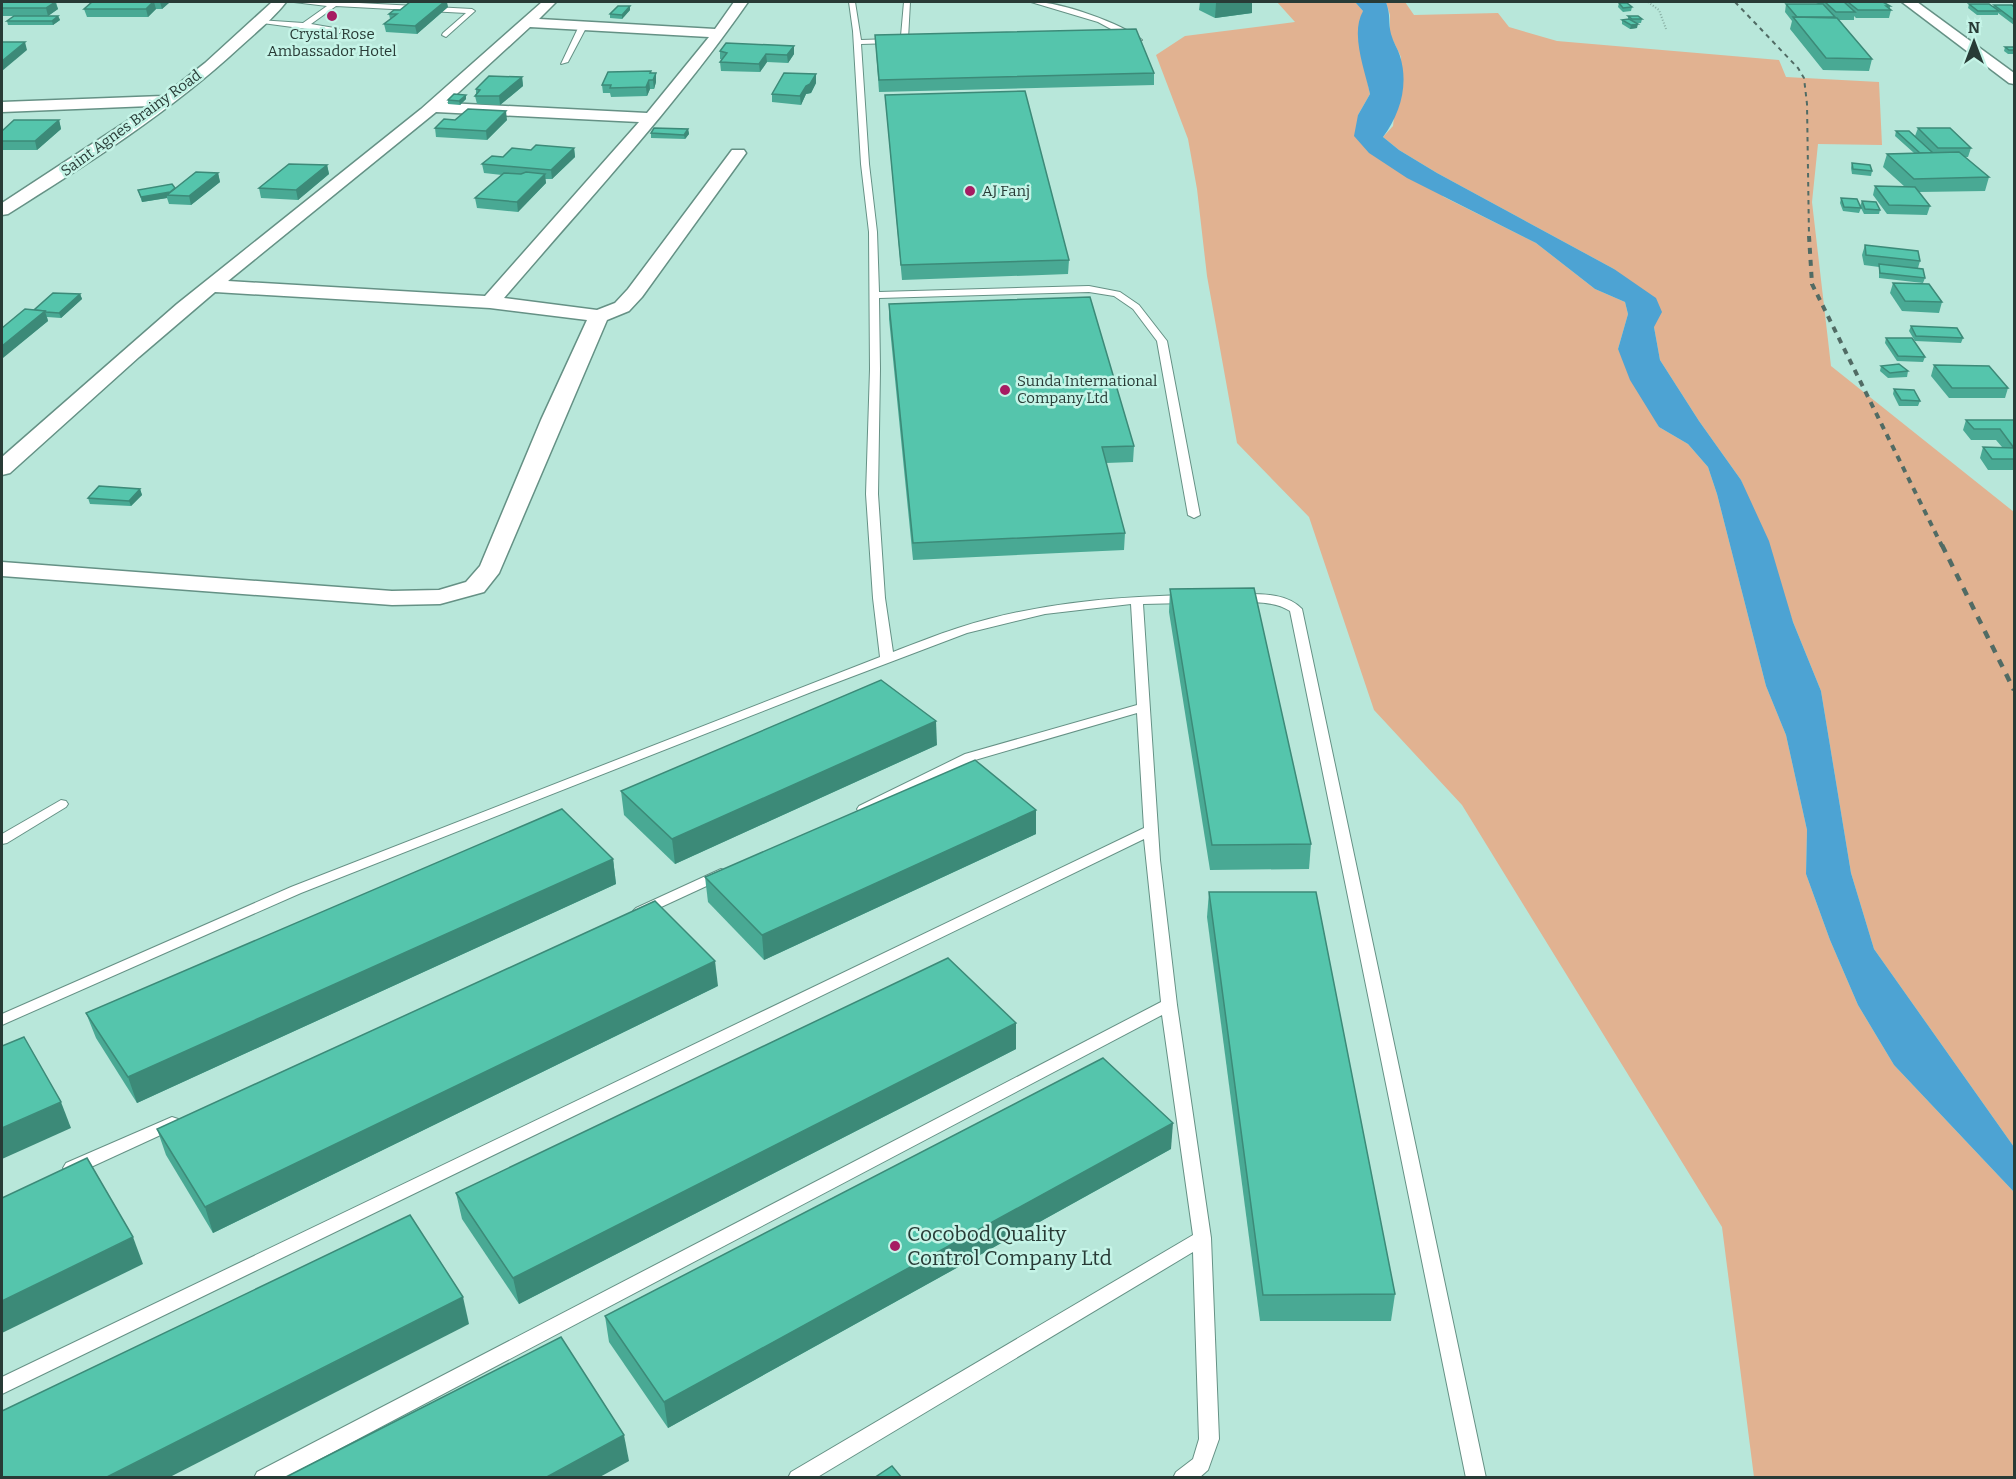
<svg xmlns="http://www.w3.org/2000/svg" width="2016" height="1479" font-family="Bitter,serif">
	<style>
		.green { fill: #e1b291 }
		.water { fill: #4da3d3 }
		.lines { fill: none; stroke-linecap: round; stroke-linejoin: round }
		.lane-casing { stroke: #659185; stroke-width: 2 }
		.street-casing { stroke: #659185; stroke-width: 3 }
		.path { stroke: #87ada2; stroke-width: 2; stroke-dasharray: 1 2; stroke-linecap: butt }
		.lane { fill: #fff; fill-rule: evenodd }
		.street { fill: #fff; fill-rule: evenodd }
		.rail-far2 { stroke: #516b64; stroke-width: 2; stroke-dasharray: 4.5 4.5; stroke-linecap: butt }
		.rail-far1 { stroke: #516b64; stroke-width: 4; stroke-dasharray: 6 6; stroke-linecap: butt }
		.rail { stroke: #516b64; stroke-width: 4.5; stroke-dasharray: 8 8; stroke-linecap: butt }
		.wall { fill: #49a994 }
		.shaded-wall { fill: #3c8a78 }
		.building { fill: #55c5ac; stroke: #3c8a78; stroke-width: 1.5 }
		.poi-dot { fill: #a61c62; stroke: #c5f4e7; stroke-width: 2 }
		.labels { text-anchor: middle; dominant-baseline: central; stroke-width: 5; stroke-linejoin: round; paint-order: stroke }
		.far-poi-label { font-size: 15px; fill: #283b36; stroke: #c5f4e7; text-anchor: start }
		.far-street-label { font-size: 15px; fill: #283b36; stroke: #c5f4e7 }
		.near-poi-label { font-size: 21px; fill: #283b36; stroke: #c5f4e7; text-anchor: start }
	</style>
	<rect width="100%" height="100%" fill="#b8e7da"/>
	<g class="green">
		<polygon points="1277,2 1355,2 1363,11 1358,38 1370,94 1358,115 1444,197 1536,243 1595,289 1625,302 1628,314 1618,349 1659,427 1688,444 1708,467 1717,494 1766,686 1786,735 1807,830 1806,874 1830,940 1858,1005 1894,1065 2014,1192 2014,1477 1754,1477 1722,1227 1462,805 1374,710 1309,517 1237,443 1207,276 1197,189 1188,139 1156,55 1185,36 1295,22"/>
		<polygon points="1386,2 1405,2 1414,15 1498,13 1509,27 1557,41 1779,60 1786,77 1879,82 1882,145 1818,144 1812,202 1831,366 2014,512 2014,1147 1874,949 1851,873 1821,691 1793,622 1741,480 1699,421 1660,360 1654,327 1614,269 1437,173 1399,150 1383,137 1393,126 1401,57 1390,34 1390,15"/>
	</g>
	<path class="water" d="M1355,2H1386C1391,16 1388,22 1391,34C1393,42 1398,49 1400,56C1409,85 1400,114 1383,137L1399,150L1437,173L1614,269L1656,298L1662,312L1654,327L1660,360L1699,421L1741,480L1769,541L1793,622L1821,691L1851,873L1874,949L2014,1147V1192L1894,1065L1858,1005L1830,940L1806,874L1807,830L1786,735L1766,686L1717,494L1708,467L1688,444L1659,427L1630,380L1618,349L1628,314L1625,302L1595,289L1536,243L1407,178L1369,153L1354,136L1358,115L1370,94C1365,70 1350,34 1363,11Z"/>
	<g class="lines">
		<defs>
			<g id="lane">
				<polygon points="294,2 340,2 472,9 475,11 446,37 442,35 443,33 466,13 336,6 311,24 340,29 340,33 337,33 255,22 259,20 303,23 327,6"/>
				<path d="M849,2H855L861,40L892,39L901,36L904,2H910L908,39L893,43L861,44L869,164L877,232L879,292L1089,286L1120,292L1139,305L1167,341L1200,515L1194,518L1188,515L1157,341L1133,309L1114,296L1089,292L879,298L880,369L878,494L885,598L893,652C914,644 936,635 958,628C1031,604 1109,597 1186,595L1192,599L1186,603L1143,604L1160,860L1177,1005L1211,1238L1219,1439L1208,1470L1199,1478H1173L1176,1472L1193,1459L1199,1439L1193,1252L816,1478H788L791,1472L1193,1235L1162,1015L284,1478H254L257,1472L1161,1002L1144,839L2,1394V1377L1144,828L1137,713L975,760L869,812H859L857,809L859,806L965,754L1137,705L1131,604L1045,614L967,633L814,691L301,893L2,1025V1014L291,887L880,657L873,598L866,494L870,369L869,232L861,164L853,31Z"/>
				<path d="M1031,2C1056,0 1122,23 1142,40L1135,42L1098,22Z"/>
				<polygon points="583,24 587,26 568,62 561,64 579,26"/>
				<path d="M1246,594C1265,594 1288,594 1302,609L1486,1478H1466L1290,611C1271,598 1241,605 1232,598L1234,595Z"/>
				<polygon points="61,800 66,801 68,804 66,807 7,843 2,844 2,834"/>
				<polygon points="721,869 726,871 728,874 726,877 646,914 636,914 633,911 636,908"/>
				<polygon points="172,1117 178,1119 180,1123 178,1127 78,1173 72,1175 66,1173 63,1168 66,1163"/>
			</g>
			<g id="street">
				<path d="M272,2H286C273,19 255,33 240,47C170,112 89,163 8,214L2,215V203L150,106L2,112V102L163,96L205,63Z"/>
				<path d="M542,2H556L539,19L715,29L734,2H748C675,107 587,201 504,298L597,310L615,303L628,289L732,150H744L746,153L642,297L629,311L607,320L499,573L484,592L440,604L392,605L2,576V562L392,591L439,590L466,582L480,566L541,420L587,320L490,308L215,292L139,357L10,473L2,475V457L177,304L421,109ZM530,27L709,37L647,113L447,103ZM436,112L639,122L485,296L228,281Z"/>
				<polygon points="1902,2 1917,2 2014,73 2014,84 2009,83"/>
			</g>
		</defs>
		<use href="#lane" class="lane-casing"/>
		<use href="#street" class="street-casing"/>
		<polyline class="path" points="1648,2 1659,10 1666,29"/>
		<use href="#lane" class="lane"/>
		<use href="#street" class="street"/>
		<polyline class="rail-far2" points="1735,2 1798,68 1804,78 1807,104 1809,237"/>
		<polyline class="rail-far1" points="1809,236 1812,284 1942,546"/>
		<polyline class="rail" points="1942,545 2014,690"/>
	</g>
	<g class="wall">
		<polygon points="2,2 56,2 58,9 48,16 58,16 60,20 53,25 8,25 7,21 18,16 2,16"/>
		<polygon points="131,2 170,2 162,9 156,9 148,17 87,17 84,9"/>
		<polygon points="1200,2 1252,2 1252,13 1215,18 1199,10"/>
		<polygon points="1816,2 1883,2 1890,6 1890,9 1891,10 1889,18 1856,18 1854,16 1854,20 1839,20 1872,59 1869,71 1823,70 1790,29 1792,21 1785,12 1786,4 1818,4 1816,3"/>
		<polygon points="1619,3 1632,7 1631,11 1623,12 1618,7"/>
		<polygon points="1969,4 1993,7 1994,5 2014,7 2014,25 1998,13 1998,15 1977,15 1968,8"/>
		<polygon points="448,7 417,34 386,32 384,24 390,19 389,14"/>
		<polygon points="630,10 622,19 610,18 610,14"/>
		<polygon points="1628,16 1642,19 1641,23 1637,23 1637,28 1630,29 1622,24 1622,20 1628,19"/>
		<polygon points="875,35 1154,73 1154,85 879,92"/>
		<polygon points="794,46 794,54 788,63 767,62 760,72 721,71 720,62 722,60 720,59 720,51"/>
		<polygon points="2005,47 2014,47 2014,54 2008,54 2004,51"/>
		<polygon points="651,73 656,82 654,89 650,89 647,96 611,97 610,93 603,93 602,85"/>
		<polygon points="816,74 816,83 811,93 806,94 801,105 772,102 772,94"/>
		<polygon points="522,77 523,86 500,105 477,104 475,96 476,94 476,89"/>
		<polygon points="885,95 1069,260 1068,274 902,280"/>
		<polygon points="466,99 460,105 448,104 448,100"/>
		<polygon points="59,120 61,129 37,150 2,150 2,131"/>
		<polygon points="455,120 507,120 487,140 436,137 435,128"/>
		<polygon points="1918,128 1971,148 1968,157 1964,157 1989,177 1985,191 1919,192 1930,206 1927,215 1887,214 1873,195 1875,186 1905,187 1883,167 1887,154 1914,153 1895,136 1896,131 1915,136"/>
		<polygon points="688,129 689,134 685,139 651,138 651,133"/>
		<polygon points="574,148 575,157 552,179 545,179 546,183 518,212 477,208 475,198 502,175 484,173 482,164 503,157 531,150"/>
		<polygon points="1852,163 1872,171 1871,176 1852,174 1851,168"/>
		<polygon points="327,165 329,174 298,200 261,198 259,188"/>
		<polygon points="218,173 220,182 191,205 169,204 167,198 142,202 138,190 175,188"/>
		<polygon points="1841,198 1861,208 1859,213 1843,211 1840,203"/>
		<polygon points="1862,201 1880,210 1879,214 1864,214 1860,206"/>
		<polygon points="1865,245 1920,261 1918,268 1925,278 1923,283 1879,278 1879,267 1864,265 1862,255"/>
		<polygon points="1893,283 1942,302 1939,313 1902,311 1890,293"/>
		<polygon points="80,294 82,299 61,318 47,317 48,321 2,358 2,328 34,310"/>
		<polygon points="889,304 1134,446 1133,462 1106,463 1125,533 1124,550 913,560 889,319"/>
		<polygon points="1911,326 1963,338 1961,343 1915,341 1909,331"/>
		<polygon points="1886,338 1925,357 1923,362 1897,361 1885,343"/>
		<polygon points="1934,365 2008,388 2005,398 1949,398 1931,376"/>
		<polygon points="1881,366 1908,371 1907,377 1888,378 1880,371"/>
		<polygon points="1894,389 1920,401 1918,406 1899,406 1893,394"/>
		<polygon points="1966,420 2014,420 2014,470 1988,470 1980,458 1983,447 2002,447 1996,440 1971,440 1963,430"/>
		<polygon points="140,489 142,495 131,506 90,504 88,498"/>
		<polygon points="1170,589 1311,844 1309,869 1210,870 1169,612"/>
		<polygon points="937,745 675,864 624,815 621,791"/>
		<polygon points="1036,810 1036,834 764,960 708,902 705,877"/>
		<polygon points="613,859 616,884 137,1103 96,1038 86,1013"/>
		<polygon points="1209,892 1395,1294 1391,1321 1260,1321 1207,917"/>
		<polygon points="718,986 213,1233 166,1155 157,1129"/>
		<polygon points="1016,1023 1016,1049 519,1304 462,1219 456,1193"/>
		<polygon points="1171,1149 668,1428 609,1342 605,1316"/>
	</g>
	<g class="shaded-wall">
		<polygon points="55,2 58,9 48,16 46,8"/>
		<polygon points="154,2 156,9 148,17 146,9"/>
		<polygon points="160,2 170,2 162,9"/>
		<polygon points="444,2 447,2 448,7 417,34 415,26"/>
		<polygon points="1227,2 1252,2 1252,13 1215,18 1216,3"/>
		<polygon points="630,6 630,10 622,19 622,15"/>
		<polygon points="58,16 60,20 53,25 52,21"/>
		<polygon points="1638,24 1637,28 1630,29 1631,25"/>
		<polygon points="25,42 27,50 2,71 2,61"/>
		<polygon points="794,46 794,54 788,63 787,55"/>
		<polygon points="766,54 767,62 760,72 759,64"/>
		<polygon points="656,73 656,82 654,89 653,80"/>
		<polygon points="816,74 816,83 811,93 806,94 801,105 800,96 806,86"/>
		<polygon points="522,77 523,86 500,105 499,96"/>
		<polygon points="649,80 650,89 647,96 646,87"/>
		<polygon points="466,95 466,99 460,105 459,101"/>
		<polygon points="506,111 507,120 487,140 486,131"/>
		<polygon points="59,120 61,129 37,150 35,141"/>
		<polygon points="688,129 689,134 685,139 684,135"/>
		<polygon points="574,148 575,157 552,179 551,170"/>
		<polygon points="327,165 329,174 298,200 296,190"/>
		<polygon points="218,173 220,182 191,205 189,196"/>
		<polygon points="545,174 546,183 518,212 517,202"/>
		<polygon points="176,191 167,195 167,198 142,202 141,197"/>
		<polygon points="80,294 82,299 61,318 59,313"/>
		<polygon points="45,311 48,321 3,358 2,346"/>
		<polygon points="140,489 142,495 131,506 129,501"/>
		<polygon points="936,721 937,745 675,864 672,839"/>
		<polygon points="1036,810 1036,834 764,960 762,935"/>
		<polygon points="613,859 616,884 137,1103 128,1077"/>
		<polygon points="715,961 718,986 213,1233 205,1207"/>
		<polygon points="1016,1023 1016,1049 519,1304 513,1278"/>
		<polygon points="61,1102 71,1128 2,1159 2,1128"/>
		<polygon points="1173,1123 1171,1149 668,1428 664,1402"/>
		<polygon points="133,1237 143,1264 2,1333 2,1301"/>
		<polygon points="463,1297 469,1324 168,1478 105,1478"/>
		<polygon points="624,1435 629,1461 598,1478 545,1478"/>
	</g>
	<g class="building">
		<polygon points="2,2 55,2 46,8 2,8"/>
		<polygon points="92,2 153,2 146,9 84,9"/>
		<polygon points="410,2 444,2 415,26 384,24 397,14 389,14 394,10 400,10"/>
		<polygon points="1825,2 1844,2 1855,12 1836,12"/>
		<polygon points="1848,2 1883,2 1890,6 1886,6 1891,10 1858,10"/>
		<polygon points="1619,3 1627,3 1632,7 1623,8"/>
		<polygon points="1786,4 1823,4 1835,17 1797,17"/>
		<polygon points="1969,4 1989,4 1999,11 1978,11"/>
		<polygon points="1994,5 2012,5 2014,7 2014,20"/>
		<polygon points="618,6 630,6 622,15 610,14"/>
		<polygon points="14,16 58,16 52,21 7,21"/>
		<polygon points="1628,16 1638,16 1642,19 1632,19"/>
		<polygon points="1793,17 1837,18 1872,59 1826,58"/>
		<polygon points="1629,19 1638,24 1631,25 1622,20"/>
		<polygon points="1136,29 1154,73 879,80 875,35"/>
		<polygon points="2,42 25,42 2,61"/>
		<polygon points="726,43 794,46 787,55 766,54 759,64 720,62 727,53 720,51"/>
		<polygon points="2005,47 2014,47 2014,50 2009,50"/>
		<polygon points="651,71 650,73 656,73 653,80 649,80 646,87 610,88 611,85 602,85 608,72"/>
		<polygon points="784,73 816,74 810,84 806,86 800,96 772,94"/>
		<polygon points="489,76 522,77 499,96 475,96 480,90 476,89"/>
		<polygon points="1025,91 1069,260 901,265 885,95"/>
		<polygon points="454,94 466,95 459,101 448,100"/>
		<polygon points="468,109 506,111 486,131 435,128 444,119 455,120"/>
		<polygon points="14,120 59,120 35,141 2,141 2,131"/>
		<polygon points="654,128 688,129 684,135 651,133"/>
		<polygon points="1918,128 1950,128 1971,148 1938,148"/>
		<polygon points="1896,131 1909,131 1933,153 1920,153"/>
		<polygon points="536,145 574,148 551,170 482,164 492,156 503,157 512,148 531,150"/>
		<polygon points="1959,152 1989,177 1914,179 1887,154"/>
		<polygon points="1852,163 1870,165 1872,171 1853,169"/>
		<polygon points="289,164 327,165 296,190 259,188"/>
		<polygon points="196,172 218,173 189,196 167,195"/>
		<polygon points="526,172 545,174 517,202 475,198 504,173 521,174"/>
		<polygon points="172,184 175,188 170,192 141,197 138,190"/>
		<polygon points="1875,186 1915,187 1930,206 1889,205"/>
		<polygon points="1841,198 1857,199 1861,208 1844,207"/>
		<polygon points="1862,201 1876,202 1880,210 1865,209"/>
		<polygon points="1865,245 1918,251 1920,261 1866,255"/>
		<polygon points="1879,264 1923,269 1925,278 1880,273"/>
		<polygon points="1893,283 1929,284 1942,302 1905,301"/>
		<polygon points="53,293 80,294 59,313 46,312 45,311 34,310"/>
		<polygon points="1090,297 1134,446 1102,447 1125,533 913,543 889,304"/>
		<polygon points="25,309 45,311 2,346 2,328"/>
		<polygon points="1911,326 1957,328 1963,338 1916,336"/>
		<polygon points="1886,338 1912,338 1925,357 1898,356"/>
		<polygon points="1899,364 1908,371 1890,373 1881,366"/>
		<polygon points="1934,365 1989,366 2008,388 1952,388"/>
		<polygon points="1894,389 1914,390 1920,401 1901,400"/>
		<polygon points="1966,420 2014,420 2014,459 1992,459 1983,447 2014,448 2000,429 1974,429"/>
		<polygon points="99,486 140,489 129,501 88,498"/>
		<polygon points="1254,588 1311,844 1212,845 1170,589"/>
		<polygon points="881,680 936,721 672,839 621,791"/>
		<polygon points="975,760 1036,810 762,935 705,877"/>
		<polygon points="562,809 613,859 128,1077 86,1013"/>
		<polygon points="1209,892 1316,892 1395,1294 1263,1295"/>
		<polygon points="655,901 715,961 205,1207 157,1129"/>
		<polygon points="948,958 1016,1023 513,1278 456,1193"/>
		<polygon points="24,1037 61,1102 2,1128 2,1046"/>
		<polygon points="1103,1058 1173,1123 664,1402 605,1316"/>
		<polygon points="87,1158 133,1237 2,1301 2,1198"/>
		<polygon points="410,1215 463,1297 105,1478 2,1478 2,1411"/>
		<polygon points="561,1337 624,1435 545,1478 284,1478"/>
		<polygon points="892,1466 902,1478 874,1478"/>
	</g>
	<g class="poi-dot">
		<circle cx="332" cy="16" r="6"/>
		<circle cx="970" cy="191" r="6"/>
		<circle cx="1005" cy="390" r="6"/>
		<circle cx="895" cy="1246" r="6"/>
	</g>
	<g class="labels">
		<g class="far-poi-label">
			<text x="332" y="34" text-anchor="middle">Crystal Rose<tspan x="332" dy="17">Ambassador Hotel</tspan></text>
			<text x="982" y="191">AJ Fanj</text>
			<text x="1017" y="381">Sunda International<tspan x="1017" dy="17">Company Ltd</tspan></text>
		</g>
		<g class="far-street-label">
			<text transform="translate(131 123) rotate(-36)">Saint Agnes Brainy Road</text>
		</g>
		<g class="near-poi-label">
			<text x="907" y="1234">Cocobod Quality<tspan x="907" dy="24">Control Company Ltd</tspan></text>
		</g>
	</g>
	<rect width="2016" height="1479" fill="none" stroke="#283b36" stroke-width="6"/>
	<g transform="translate(1974 42)" stroke="#c5f4e7" stroke-width="4.5" paint-order="stroke">
	<path d="M0-4.5L10 22L0 15L-10 22Z" fill="#283b36"/>
	<text y="-9" font-size="16" font-weight="bold" text-anchor="middle" fill="#283b36">N</text>
	</g>
</svg>
